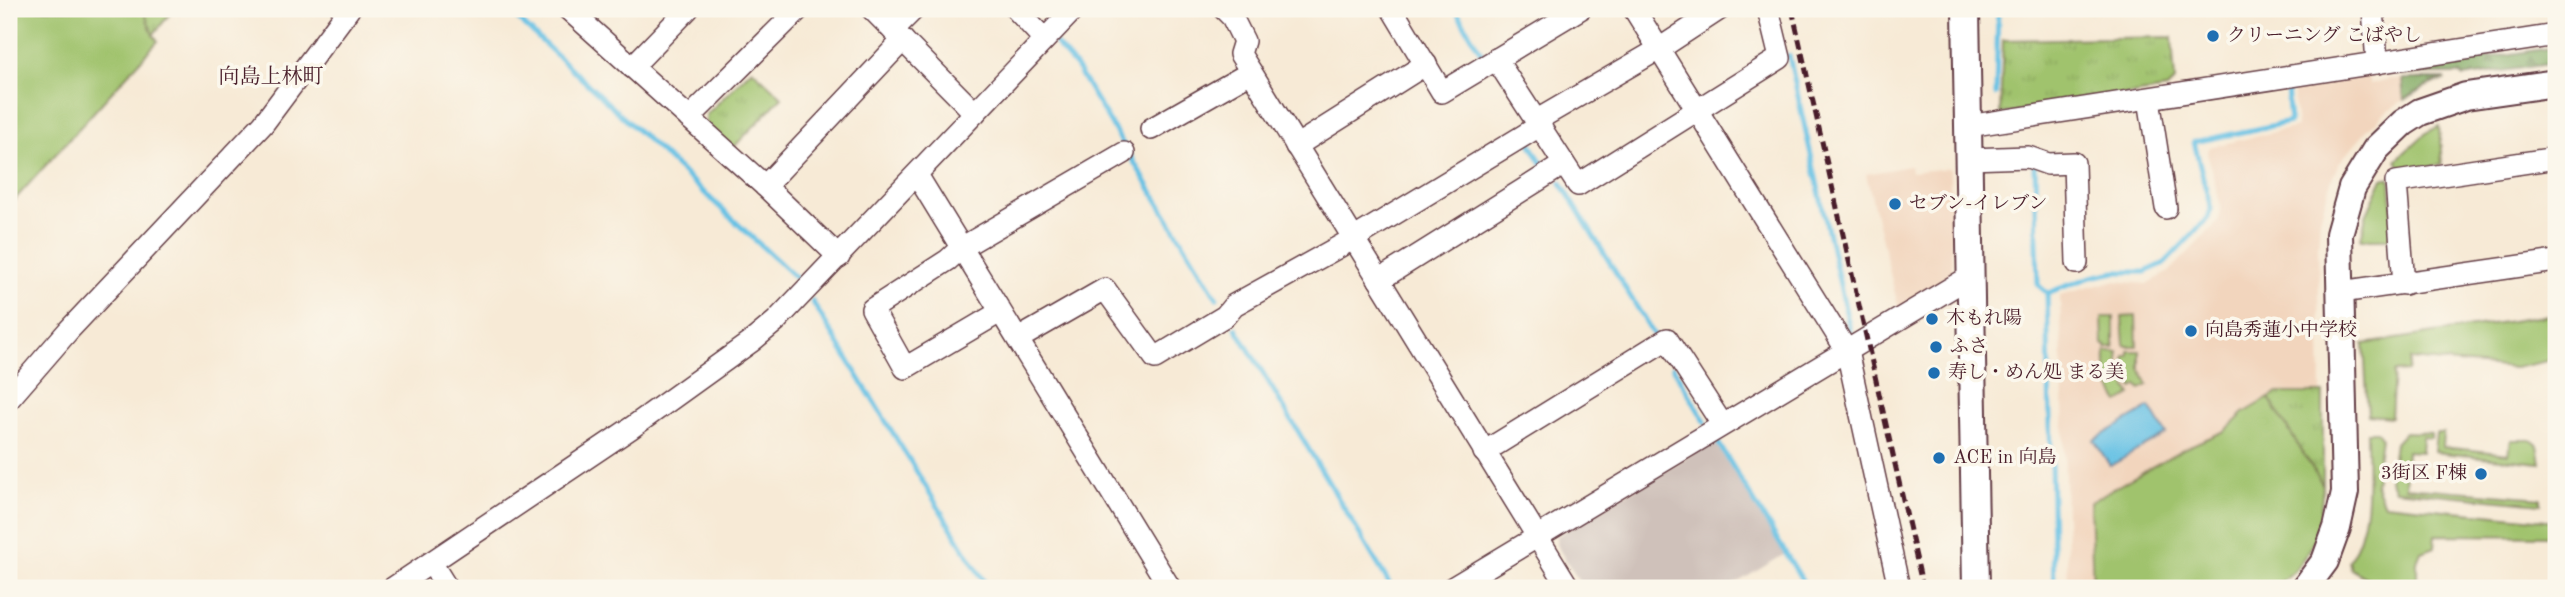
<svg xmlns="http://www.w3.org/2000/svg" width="2565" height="597" font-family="'Old Standard TT','Noto Serif JP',serif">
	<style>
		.built { fill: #f2d5bd }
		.industrial { fill: #cfc1ba }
		.grass { fill: #a0c36d; stroke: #75714c; stroke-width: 2 }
		.forest { fill: url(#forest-firs); stroke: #656446; stroke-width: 2 }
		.park { fill: url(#park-tufts); stroke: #75714c; stroke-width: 2 }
		.water { fill: #66c1e4; stroke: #587088; stroke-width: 2 }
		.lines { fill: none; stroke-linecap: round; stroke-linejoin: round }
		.stream { stroke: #66c1e4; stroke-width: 5 }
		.minor-casing { stroke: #643d45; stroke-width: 24 }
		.tertiary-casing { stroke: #643d45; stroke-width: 30 }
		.minor { stroke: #fff; stroke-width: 21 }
		.tertiary { stroke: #fff; stroke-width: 26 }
		.rail { stroke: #4a1f2b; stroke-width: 5; stroke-dasharray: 10 5; stroke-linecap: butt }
		.poi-dot { fill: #1f6fb2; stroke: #fbf7ec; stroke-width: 2.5 }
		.labels { text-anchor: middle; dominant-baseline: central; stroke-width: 7; stroke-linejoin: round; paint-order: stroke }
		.poi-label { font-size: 19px; fill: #4a1f2b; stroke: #fbf7ec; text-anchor: start }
		.neighbourhood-label { font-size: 21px; fill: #4a1f2b; stroke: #fbf7ec }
	</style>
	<defs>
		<pattern id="forest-firs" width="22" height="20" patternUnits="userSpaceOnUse" patternTransform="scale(1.75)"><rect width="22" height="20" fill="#80a960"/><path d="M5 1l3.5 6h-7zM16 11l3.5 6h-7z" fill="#6b894f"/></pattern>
		<pattern id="park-tufts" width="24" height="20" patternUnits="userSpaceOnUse" patternTransform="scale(1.75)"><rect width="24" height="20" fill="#a0c36d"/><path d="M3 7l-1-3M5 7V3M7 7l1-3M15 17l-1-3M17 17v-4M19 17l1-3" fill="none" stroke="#8ba75f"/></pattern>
	</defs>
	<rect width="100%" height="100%" fill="#fbf7ec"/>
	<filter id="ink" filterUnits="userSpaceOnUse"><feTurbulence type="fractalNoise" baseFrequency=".0143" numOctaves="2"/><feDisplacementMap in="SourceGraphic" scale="14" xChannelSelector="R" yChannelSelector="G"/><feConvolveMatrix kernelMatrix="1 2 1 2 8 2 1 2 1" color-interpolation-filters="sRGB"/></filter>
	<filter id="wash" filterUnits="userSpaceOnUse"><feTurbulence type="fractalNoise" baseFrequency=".00686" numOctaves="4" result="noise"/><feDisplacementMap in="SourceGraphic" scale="28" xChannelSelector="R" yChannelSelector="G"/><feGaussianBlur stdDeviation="1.57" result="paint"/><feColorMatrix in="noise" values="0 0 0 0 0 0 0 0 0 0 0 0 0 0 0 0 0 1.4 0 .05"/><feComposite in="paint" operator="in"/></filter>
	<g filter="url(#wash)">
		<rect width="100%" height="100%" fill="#f7ead6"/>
		<g class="built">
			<polygon points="2368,76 2370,84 2389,79 2446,79 2425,87 2404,100 2388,110 2366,131 2338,164 2329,187 2320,219 2318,245 2323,485 2319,528 2310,549 2294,571 2273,588 2068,588 2060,295 2113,281 2147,284 2169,272 2218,222 2221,207 2207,153 2210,147 2297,127 2293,88"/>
			<polygon points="1910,166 1911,172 1950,168 1952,277 1899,310 1866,174"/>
		</g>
		<polygon class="industrial" points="1714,441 1785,554 1728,588 1583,588 1556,544 1557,536"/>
		<g class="grass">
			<polygon points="9,9 143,9 153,34 158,41 9,206"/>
			<polygon points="2439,126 2442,165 2402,171 2396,160 2425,134"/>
			<polygon points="2383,178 2390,178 2394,239 2361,239 2366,215"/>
			<polygon points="2556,314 2556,359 2515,368 2410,359 2408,371 2394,372 2391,417 2368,415 2364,344"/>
			<polygon points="2136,316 2137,346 2126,346 2124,344 2122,317"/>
			<polygon points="2102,317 2114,317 2114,348 2106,348 2106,345 2103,345"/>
			<polygon points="2129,351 2140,351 2140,368 2148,385 2140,389 2137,385 2133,388 2125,368 2125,356 2129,356"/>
			<path d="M2106,352H2118L2120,375L2131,395L2119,402C2107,386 2105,372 2106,352Z"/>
			<polygon points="2269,398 2323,485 2319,528 2310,549 2294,571 2273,588 2093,588 2090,502 2185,448 2225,431 2244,413"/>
			<path d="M2367,432H2377L2381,437L2375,484L2384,504L2556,521V536L2435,535L2434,547L2421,552L2417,562V588H2384L2351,569L2349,561C2373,523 2367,475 2367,432Z"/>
			<polygon points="2405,432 2431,433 2431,438 2422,437 2421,452 2407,451 2405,487 2541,498 2541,504 2395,490 2390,480 2395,443"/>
			<polygon points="2436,433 2443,433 2442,447 2509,454 2511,440 2531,440 2538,445 2541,463 2434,452"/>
		</g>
		<g class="forest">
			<polygon points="2556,47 2556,63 2463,77 2460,74 2396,74 2396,72"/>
			<polygon points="2402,79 2446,79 2425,87 2404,100"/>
		</g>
		<g class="park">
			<polygon points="143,9 174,9 153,35"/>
			<polygon points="2172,37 2175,81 2167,89 2000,114 2003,40"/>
			<polygon points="752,69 782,97 733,148 706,126 706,115"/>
			<polygon points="2278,393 2323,393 2323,485 2269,398"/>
		</g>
		<polygon class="water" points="2150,407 2166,434 2110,466 2094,440"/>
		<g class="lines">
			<g class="stream">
				<polyline points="507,9 797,279"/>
				<polyline points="1455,9 1485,59"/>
				<polyline points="1056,44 1076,67 1217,298"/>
				<polyline points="1789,56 1850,330"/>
				<polyline points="1996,94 1998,9"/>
				<polyline points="1530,143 1543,165"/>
				<polyline points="2035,166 2038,285 2047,293"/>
				<polyline points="1561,183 1654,335"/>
				<polyline points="812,301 988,588"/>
				<polyline points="1236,328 1392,588"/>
				<polyline points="1673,367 1705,422"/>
				<polyline points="1719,444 1807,588"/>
				<polyline points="2054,588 2047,293 2091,277 2115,272 2145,272 2165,263 2208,218 2211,209 2194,142 2290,122 2287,87"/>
			</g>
		</g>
	</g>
	<g filter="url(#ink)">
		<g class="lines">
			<defs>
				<g id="minor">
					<polyline points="568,9 765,186 839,257"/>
					<polyline points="872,9 975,113"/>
					<polyline points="1016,9 1043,38"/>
					<polyline points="1224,9 1232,17 1244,41 1240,54 1569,588"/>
					<polyline points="1392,9 1442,92 1580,9"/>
					<polyline points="1634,9 1847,351 1899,588"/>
					<polyline points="2373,9 2377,63"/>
					<polyline points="893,30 914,9"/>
					<polyline points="1496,59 1578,185 1780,58 1768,9"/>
					<polyline points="632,67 688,9"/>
					<polyline points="2149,99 2166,208"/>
					<polyline points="689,118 799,9"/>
					<polyline points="1968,126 2556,35"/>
					<polyline points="1151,129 1251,72"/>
					<polyline points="1296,146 1426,64"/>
					<polyline points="1969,159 2028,157 2048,164 2074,163 2077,263"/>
					<polyline points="917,175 1170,588"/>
					<polyline points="765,186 903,40"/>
					<polyline points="1379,280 1564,164"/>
					<polyline points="2404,284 2396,182 2556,158"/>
					<polyline points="2341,292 2556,261"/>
					<polyline points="1000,312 905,368 872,309 948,260 961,248 1124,153"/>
					<polyline points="1018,339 1105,289 1155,358 1225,316 1234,305 1353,239 1523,136 1539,126 1544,116 1659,49 1720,9"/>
					<polyline points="9,399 68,331 263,124 349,9"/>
					<polyline points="1484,452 1667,339 1722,424"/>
					<polyline points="432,564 447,588"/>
					<polyline points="393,588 631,428 752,341 776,321 1074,9"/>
					<polyline points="1452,588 1971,276"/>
				</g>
				<g id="tertiary">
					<polyline points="1966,9 1976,588"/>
					<polyline points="2305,588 2325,561 2337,528 2345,492 2339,234 2352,188 2376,149 2403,123 2420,112 2466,96 2556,83"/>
				</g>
			</defs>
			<use href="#minor" class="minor-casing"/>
			<use href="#tertiary" class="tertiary-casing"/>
			<use href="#minor" class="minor"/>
			<use href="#tertiary" class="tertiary"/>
			<polyline class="rail" points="1792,9 1923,588"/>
		</g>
	</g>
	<g class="poi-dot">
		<circle cx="2213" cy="36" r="7"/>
		<circle cx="1895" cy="204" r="7"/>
		<circle cx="1932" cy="319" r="7"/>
		<circle cx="2191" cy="331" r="7"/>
		<circle cx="1936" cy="347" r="7"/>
		<circle cx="1934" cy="373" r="7"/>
		<circle cx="1939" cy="458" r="7"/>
		<circle cx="2481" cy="474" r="7"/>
	</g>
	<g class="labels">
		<g class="poi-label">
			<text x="2227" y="36">クリーニング こばやし</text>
			<text x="1909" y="204">セブン-イレブン</text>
			<text x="1946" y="319">木もれ陽</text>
			<text x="2205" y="331">向島秀蓮小中学校</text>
			<text x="1950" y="347">ふさ</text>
			<text x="1948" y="373">寿し・めん処 まる美</text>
			<text x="1953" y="458">ACE in 向島</text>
			<text x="2467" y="474" text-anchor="end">3街区 F棟</text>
		</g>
		<g class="neighbourhood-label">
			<text x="271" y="77">向島上林町</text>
		</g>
	</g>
	<rect width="2565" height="597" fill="none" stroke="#fbf7ec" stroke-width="35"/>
</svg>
